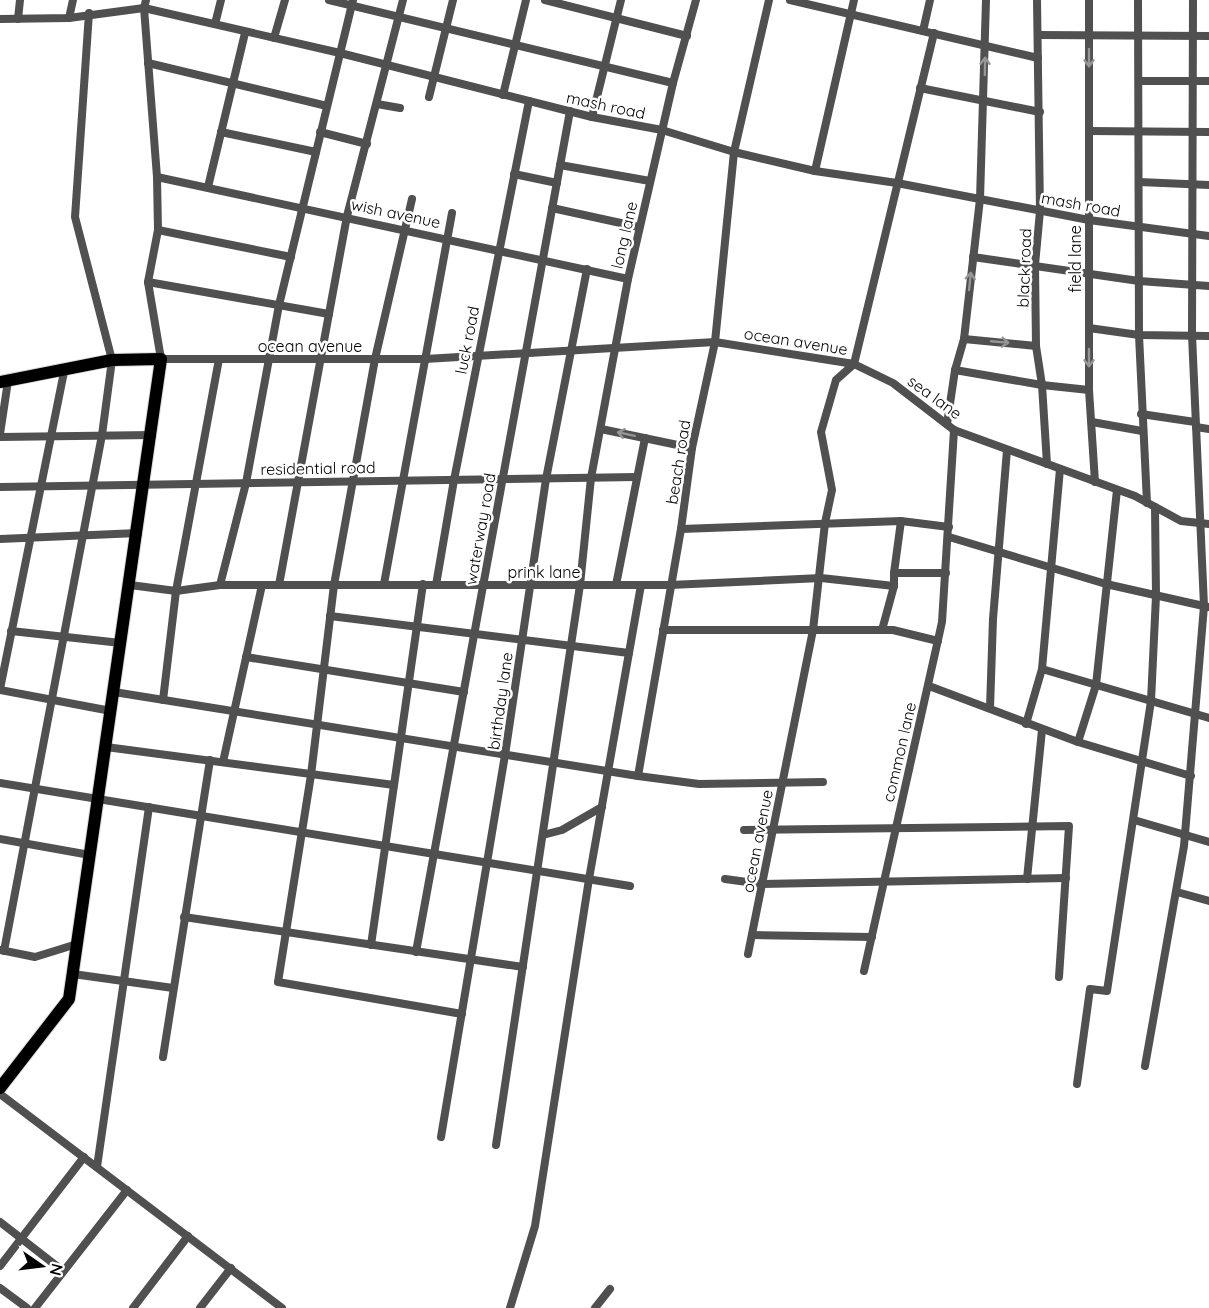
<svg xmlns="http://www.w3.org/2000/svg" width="1209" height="1308" font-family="Quicksand,sans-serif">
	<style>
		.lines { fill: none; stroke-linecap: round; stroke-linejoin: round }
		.primary-casing { stroke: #dbdbdb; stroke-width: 14 }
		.street { stroke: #505050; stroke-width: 8 }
		.primary { stroke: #000; stroke-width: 12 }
		.oneway { stroke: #969696 }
		.labels { text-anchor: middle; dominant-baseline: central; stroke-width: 5; stroke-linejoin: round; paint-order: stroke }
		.street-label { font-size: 16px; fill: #000; stroke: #fff }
	</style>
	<rect width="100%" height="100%" fill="#fff"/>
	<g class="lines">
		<defs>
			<polyline id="primary" points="0,382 112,360 161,359 69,999 0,1088"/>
		</defs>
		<use href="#primary" class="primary-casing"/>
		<g class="street">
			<polyline points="146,0 144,8 157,177 158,230 148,282 161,359 425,359 715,342 854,364 836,380 821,432 832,490 825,523 813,630 748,954"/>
			<polyline points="329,0 673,83"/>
			<polyline points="545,0 687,36"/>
			<polyline points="790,0 1038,58"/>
			<polyline points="1037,0 1040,211 1035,265 1036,346 1042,385 1047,464"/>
			<polyline points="1089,0 1089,390 1095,482"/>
			<polyline points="1138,0 1139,335 1147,503"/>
			<polyline points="69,18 73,0"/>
			<polyline points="0,19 69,18 144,8 340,53 592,117 662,130 734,152 815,171 897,183 1089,220 1209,236"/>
			<polyline points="18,19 20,0"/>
			<polyline points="215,24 221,0"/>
			<polyline points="923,31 930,0"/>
			<polyline points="934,33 854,364 893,383 954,430 1135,496 1181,521 1209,524"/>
			<polyline points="1038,35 1209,36"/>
			<polyline points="274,38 285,0"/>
			<polyline points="148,63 327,106"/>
			<polyline points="1139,81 1209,81"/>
			<polyline points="920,88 1040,112"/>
			<polyline points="503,95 526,0"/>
			<polyline points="429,97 453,0"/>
			<polyline points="377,104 400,108"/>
			<polyline points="592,117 621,0"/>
			<polyline points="1089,131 1209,132"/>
			<polyline points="221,132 316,152"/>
			<polyline points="320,132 367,144"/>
			<polyline points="560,165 650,181"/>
			<polyline points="815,171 854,0"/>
			<polyline points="514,174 557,183"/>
			<polyline points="157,177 628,279"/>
			<polyline points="1139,182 1209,185"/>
			<polyline points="208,187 245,33"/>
			<polyline points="412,199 375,359 334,585 311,775 278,982 462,1014"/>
			<polyline points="552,208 639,227"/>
			<polyline points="158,230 291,257"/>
			<polyline points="973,257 1139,281 1209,286"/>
			<polyline points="148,282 329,314"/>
			<polyline points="1089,328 1139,335 1209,336"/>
			<polyline points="964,339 1036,346"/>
			<polyline points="955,370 1042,385 1089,390"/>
			<polyline points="1141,414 1195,422"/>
			<polyline points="1092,422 1142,431"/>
			<polyline points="947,424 955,370 964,339 980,199 986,0"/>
			<polyline points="1196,427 1209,429"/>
			<polyline points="601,429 692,448"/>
			<polyline points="0,434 8,381"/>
			<polyline points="0,437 152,435"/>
			<polyline points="0,487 637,477"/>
			<polyline points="681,529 901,521 949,527"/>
			<polyline points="949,537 1106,584 1208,607"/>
			<polyline points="0,539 138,533"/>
			<polyline points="894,573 901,521"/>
			<polyline points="384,584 452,213"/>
			<polyline points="130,585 176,591 220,585 670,585 821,578 894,586 894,573 946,573"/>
			<polyline points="220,585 246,483 279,305 353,0"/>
			<polyline points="279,585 347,216 403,0"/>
			<polyline points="436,585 454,480 529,101"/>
			<polyline points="616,585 645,438"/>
			<polyline points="330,616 629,653"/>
			<polyline points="663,630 893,630 938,641"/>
			<polyline points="882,630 894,586"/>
			<polyline points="11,631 121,643"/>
			<polyline points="246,657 464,692"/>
			<polyline points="1042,669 1209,718"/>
			<polyline points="929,686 1078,742 1191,776"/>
			<polyline points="0,689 64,372"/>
			<polyline points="0,690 111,711"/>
			<polyline points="114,692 638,776 699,784 823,782"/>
			<polyline points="163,700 176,591 219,359"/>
			<polyline points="990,708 993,619 1007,450"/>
			<polyline points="1026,724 1042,669 1060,469"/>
			<polyline points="1078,742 1096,685 1117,490"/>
			<polyline points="106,747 394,785"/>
			<polyline points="223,762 262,585"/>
			<polyline points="638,776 681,529 692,448 715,342 734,152 769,0"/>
			<polyline points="0,783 630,886"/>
			<polyline points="1134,820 1209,842"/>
			<polyline points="744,830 1069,826 1059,977"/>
			<polyline points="543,835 562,830 602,807"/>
			<polyline points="0,839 90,855"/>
			<polyline points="725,879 762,884 1066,878"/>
			<polyline points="1027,879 1042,730"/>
			<polyline points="1177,892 1209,901"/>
			<polyline points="184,917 523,967"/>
			<polyline points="752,935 872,937"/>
			<polyline points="371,945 423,584"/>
			<polyline points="0,950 35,957 77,944"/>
			<polyline points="4,951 102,435 112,360 75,217 89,13"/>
			<polyline points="416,952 570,111"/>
			<polyline points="864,971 942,622 954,430"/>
			<polyline points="73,974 173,988"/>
			<polyline points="163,1057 210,760"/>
			<polyline points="1145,1066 1184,846 1204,606 1192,335 1193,0"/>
			<polyline points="1077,1084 1090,989 1107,991 1151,701 1156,596 1155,507"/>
			<polyline points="0,1094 282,1308"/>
			<polyline points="441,1137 505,755 546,479 587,269"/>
			<polyline points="496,1145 580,585 591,478 628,279 673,83 696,0"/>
			<polyline points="97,1167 149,807"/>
			<polyline points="0,1222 63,1271"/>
			<polyline points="0,1266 84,1157"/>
			<polyline points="0,1288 27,1308"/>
			<polyline points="35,1308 127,1190"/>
			<polyline points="133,1308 188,1236"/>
			<polyline points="200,1308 231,1268"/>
			<polyline points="510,1308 535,1226 589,879 641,585"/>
			<polyline points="595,1308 610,1289"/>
		</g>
		<use href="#primary" class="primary"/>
	</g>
	<defs><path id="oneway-shaft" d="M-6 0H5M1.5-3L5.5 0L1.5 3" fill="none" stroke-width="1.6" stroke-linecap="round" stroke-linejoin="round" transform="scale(1.5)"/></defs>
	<g class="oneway">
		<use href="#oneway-shaft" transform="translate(1089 58) rotate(90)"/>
		<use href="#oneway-shaft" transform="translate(985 66) rotate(-89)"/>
		<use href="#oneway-shaft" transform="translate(970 281) rotate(-84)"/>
		<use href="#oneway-shaft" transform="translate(1000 342) rotate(5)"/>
		<use href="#oneway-shaft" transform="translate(1089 358) rotate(90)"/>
		<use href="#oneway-shaft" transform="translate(626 434) rotate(-168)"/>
	</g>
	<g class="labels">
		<g class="street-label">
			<text transform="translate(606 105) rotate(12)">mash road</text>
			<text transform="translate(1081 204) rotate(10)">mash road</text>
			<text transform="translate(396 213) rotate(12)">wish avenue</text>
			<text transform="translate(624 235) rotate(-77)">long lane</text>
			<text transform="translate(1075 259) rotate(-90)">field lane</text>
			<text transform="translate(1024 268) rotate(-88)">black road</text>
			<text transform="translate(467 340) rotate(-79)">luck road</text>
			<text transform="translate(796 341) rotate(9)">ocean avenue</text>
			<text x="310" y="346">ocean avenue</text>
			<text transform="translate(935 397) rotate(36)">sea lane</text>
			<text transform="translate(678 462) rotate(-81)">beach road</text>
			<text transform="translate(318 468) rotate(-1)">residential road</text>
			<text transform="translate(480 529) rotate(-80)">waterway road</text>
			<text x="544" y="572">prink lane</text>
			<text transform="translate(500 701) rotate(-82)">birthday lane</text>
			<text transform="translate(899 752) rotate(-77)">common lane</text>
			<text transform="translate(757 841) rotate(-79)">ocean avenue</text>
		</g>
	</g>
	<g transform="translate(42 1266) rotate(104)" stroke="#ffffff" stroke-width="4.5" paint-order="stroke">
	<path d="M0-4.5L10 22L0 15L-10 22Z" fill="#000000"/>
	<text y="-9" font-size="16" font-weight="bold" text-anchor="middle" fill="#000000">N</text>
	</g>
</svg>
